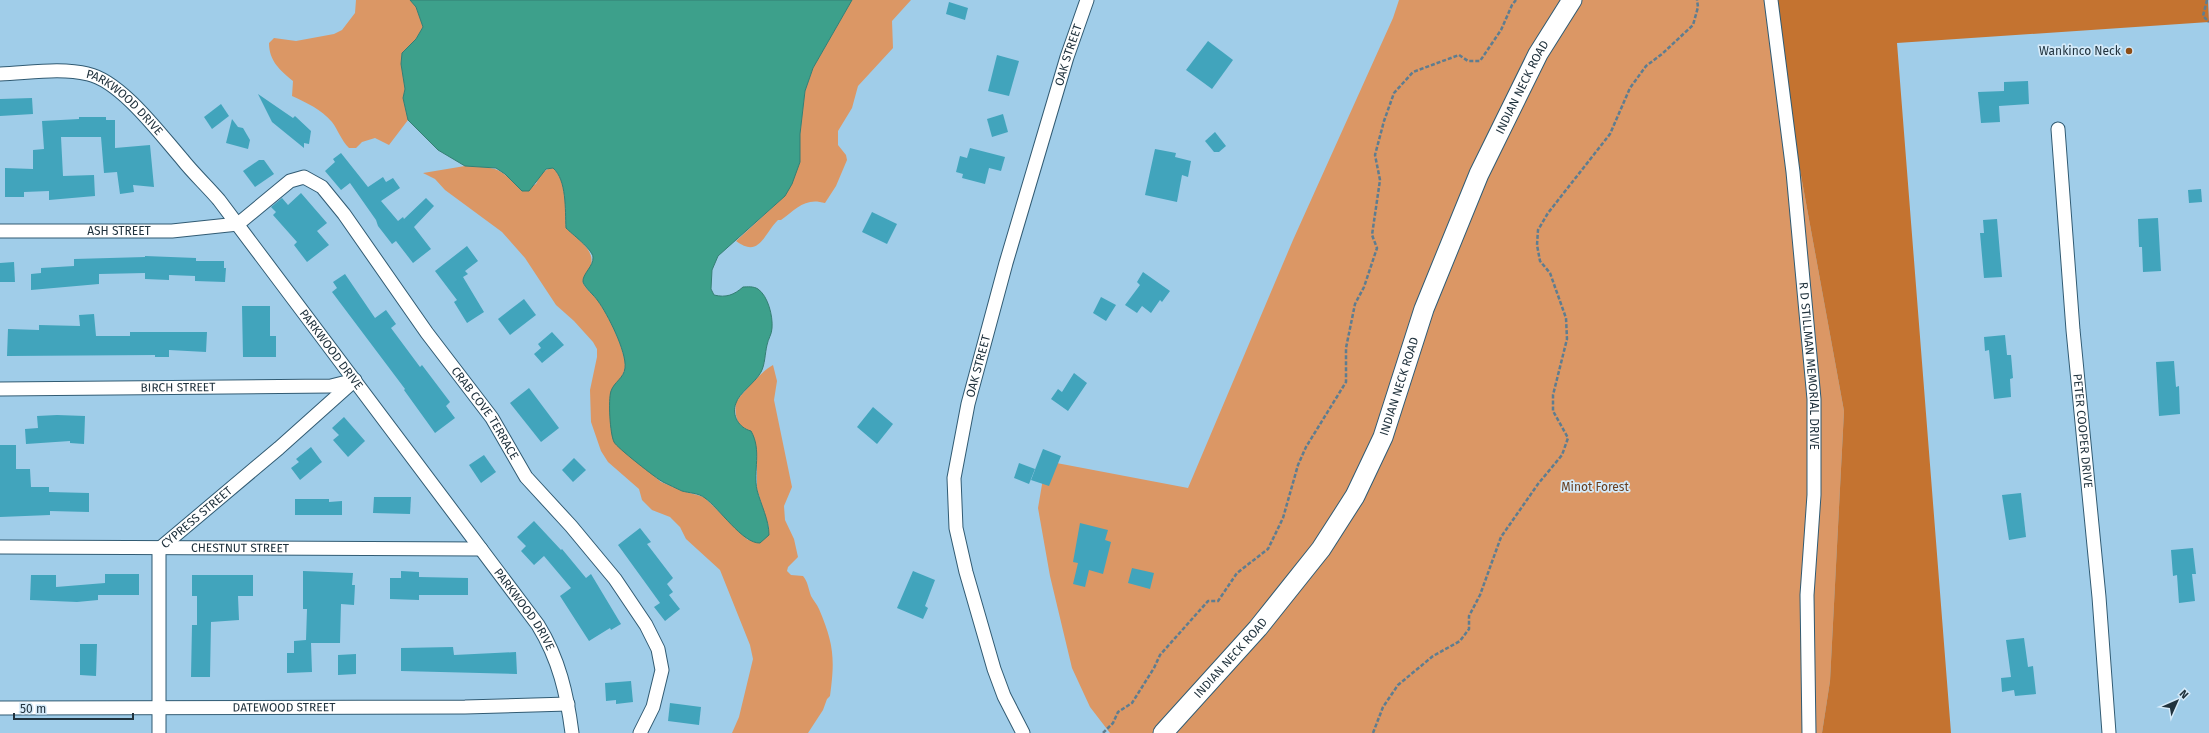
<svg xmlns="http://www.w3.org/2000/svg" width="2209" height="733" font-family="'Fira Sans',sans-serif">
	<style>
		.green { fill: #db9765 }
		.forest { fill: #c47330 }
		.water { fill: #3da08b; stroke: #357f74 }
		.building { fill: #41a4bc }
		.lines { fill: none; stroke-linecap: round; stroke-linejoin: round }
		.street-casing { stroke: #315b73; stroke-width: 15 }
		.secondary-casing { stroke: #315b73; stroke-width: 21 }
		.path { stroke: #5e7d90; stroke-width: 2.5; stroke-dasharray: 4 2; stroke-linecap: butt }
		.street { stroke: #fff; stroke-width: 13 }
		.secondary { stroke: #fff; stroke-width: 19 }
		.poi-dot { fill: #8e4e16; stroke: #d4eaf9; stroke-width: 1.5 }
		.labels { text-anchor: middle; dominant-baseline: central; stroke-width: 3.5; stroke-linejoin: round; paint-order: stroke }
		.poi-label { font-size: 12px; fill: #21333e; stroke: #d4eaf9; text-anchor: end }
		.street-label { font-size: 12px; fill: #21333e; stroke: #d4eaf9 }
		.park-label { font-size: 12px; fill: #683d1c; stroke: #d4eaf9 }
	</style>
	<rect width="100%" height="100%" fill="#a0cde9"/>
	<g class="green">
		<path d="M356,0H410L416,7L423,27L416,39L402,53L401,64L405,89L403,98L408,120L389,145L375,138L362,142L356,148H349C341,140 338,130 332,122C321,109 307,103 292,96L293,81C280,70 269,61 269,43L274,38L296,41L334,34L342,30L355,13Z"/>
		<path d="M852,0H911L892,21L893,48L858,86L852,108L838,131V145L846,155L847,160L836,186L825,203C805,197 796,209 781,220H778C764,233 760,259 736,241L785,196L800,162V134L805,91L813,68Z"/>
		<polygon points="1399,0 1769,0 1844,411 1830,681 1822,733 1110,733 1090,707 1072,668 1050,576 1038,508 1046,461 1188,488 1293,240 1393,18"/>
		<path d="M465,166C498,168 498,166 522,191L536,184C540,175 543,169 553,168C567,180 565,210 566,228C579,241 600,252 588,272C586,275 582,279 583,283C586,290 595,296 599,302C608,316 626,351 625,367C624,376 617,384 611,391L643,466L661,482L683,491L704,497L748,540L769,528L757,489V452L751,431C737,428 734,415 736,402C743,392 763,370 773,365L777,381L774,400L792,487L784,506L785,520L794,539L798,557L788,567L787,571L791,575L803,576C808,582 808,588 811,596C813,600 817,604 819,609C834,644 835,659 830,696L827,699L823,710L808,733H732L739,717L753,659L750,645L720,570L686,539L680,527L670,517L652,510L642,500L639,489L608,462L601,451L591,422L590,390L597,357V349L593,342L574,321L556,305L525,258L502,232L445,190L435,179L423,173Z"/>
	</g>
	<polygon class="forest" points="1769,0 2208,0 2209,22 1897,43 1951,733 1822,733 1830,681 1844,411"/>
	<path class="water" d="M410,0H852L813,68L805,91L800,134V162L792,184L785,196L718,256L712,270L711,289L714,295C726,298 734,295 743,287C748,287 753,286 758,289C768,296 773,316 772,328C772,334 768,339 767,345C765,353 765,365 761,372C755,383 739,393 736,403C731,415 739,428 751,431C762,450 753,471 757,490C761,505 769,520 769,535L760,543C743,544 719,508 705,498C699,493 689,493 682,491C676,488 669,485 663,482C657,479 616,447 614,442C610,434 608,400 611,391C614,382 624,378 625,368C627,352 607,313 598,301C594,295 585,288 583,282C582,274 594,266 593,257C592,249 572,234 566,228C565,210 567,180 553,168L546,169L529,191H522L505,174L496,168L465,166L438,150L408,120L403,98L405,89L401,64L402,53L416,39L423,27L416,7Z"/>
	<g class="building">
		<polygon points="949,2 968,8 965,20 946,14"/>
		<polygon points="1208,41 1233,60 1212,89 1186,70"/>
		<polygon points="997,55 1019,61 1009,96 988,91"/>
		<polygon points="2028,81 2029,104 1999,106 2000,122 1981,123 1978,92 2004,91 2004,82"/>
		<polygon points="258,94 293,118 295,116 311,131 309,144 304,143 304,148 272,122"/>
		<polygon points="32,98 33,114 0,116 0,99"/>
		<polygon points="221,104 229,116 212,129 204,117"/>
		<polygon points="1003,114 1008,132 992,137 987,119"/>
		<polygon points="79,117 106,117 106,120 115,120 115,148 150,145 154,187 133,185 134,192 120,194 117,172 104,173 101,137 61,137 63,176 94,175 95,196 49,200 49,191 24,192 24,197 5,197 5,168 33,169 33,150 44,149 42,121 79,119"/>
		<polygon points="232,119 238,127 243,128 250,140 248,149 226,143"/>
		<polygon points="1215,132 1226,146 1219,152 1214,152 1205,141"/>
		<polygon points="970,148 1005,157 1001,171 989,168 985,184 962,178 963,174 956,172 960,156 967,158"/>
		<polygon points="1155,149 1176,153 1175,157 1191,161 1188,177 1182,175 1177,202 1145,195"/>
		<polygon points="341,153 368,187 383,177 386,182 393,178 400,188 381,201 398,221 403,217 404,219 426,198 434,206 414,227 431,249 413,263 396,241 392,244 378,226 376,220 350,183 341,190 325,171 335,162 333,159"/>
		<polygon points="259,160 264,160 274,174 255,187 243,171"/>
		<polygon points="2201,189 2202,202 2189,203 2188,190"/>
		<polygon points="301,193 327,223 317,231 329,245 307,262 294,245 297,242 273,215 276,212 271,207 282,198 288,205"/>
		<polygon points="872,212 897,224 887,244 862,232"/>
		<polygon points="2158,218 2161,271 2143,272 2142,247 2139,247 2138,219"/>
		<polygon points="1997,219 2002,277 1984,278 1980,233 1984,233 1983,220"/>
		<polygon points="467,246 478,261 465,271 468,274 463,277 484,312 467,323 454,302 457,300 435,271"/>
		<polygon points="145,256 196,258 196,261 224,261 224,268 226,268 225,282 195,281 195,276 169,275 169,280 145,279 145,273 99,274 99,284 31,290 31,274 41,273 41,268 74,266 74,259 145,257"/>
		<polygon points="14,262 15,282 0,282 0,263"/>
		<polygon points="1143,272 1170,291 1162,302 1160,300 1151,313 1142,306 1137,313 1125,305 1140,285 1137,282"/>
		<polygon points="345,274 375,318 386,310 396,324 391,328 420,367 422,365 450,402 446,406 455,418 435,433 404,390 405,389 332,292 337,288 333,282"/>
		<polygon points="1101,297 1116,305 1106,321 1093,313"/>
		<polygon points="524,299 536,315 510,335 498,319"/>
		<polygon points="242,306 270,306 270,336 276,336 276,357 243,357"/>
		<polygon points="94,314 96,336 130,336 130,332 207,332 206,352 169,350 169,357 155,357 155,355 7,356 8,329 39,330 39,325 80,326 79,315"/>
		<polygon points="552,332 564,345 542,363 534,354 541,348 538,344"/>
		<polygon points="2005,335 2007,355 2011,355 2013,378 2010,379 2011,397 1994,399 1989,350 1985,351 1984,337"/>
		<polygon points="2174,361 2176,387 2179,386 2180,414 2159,416 2156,362"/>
		<polygon points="1074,373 1087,383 1068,411 1051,399 1058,389 1062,392"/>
		<polygon points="529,388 559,428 541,442 510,403"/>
		<polygon points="873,407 893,424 877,444 857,427"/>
		<polygon points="57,415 85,416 84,444 70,443 70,441 26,444 25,429 38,428 37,416"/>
		<polygon points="344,417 365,441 348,457 333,440 339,435 332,428"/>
		<polygon points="0,445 16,445 16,469 30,469 31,487 49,487 49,492 89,493 89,512 50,511 50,515 0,517"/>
		<polygon points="311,447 322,462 300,480 291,468 299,462 296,459"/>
		<polygon points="1043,449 1061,456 1049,486 1031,480"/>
		<polygon points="484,455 496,472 481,483 469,465"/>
		<polygon points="574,458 586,470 573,482 562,470"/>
		<polygon points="1019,463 1035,469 1029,484 1014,478"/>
		<polygon points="2021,493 2026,537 2009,540 2002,495"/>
		<polygon points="374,497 411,497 410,514 373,513"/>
		<polygon points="295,499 329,499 329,502 342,501 342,515 295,515"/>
		<polygon points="534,521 561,550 562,549 586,578 591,574 621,624 611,630 610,628 589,641 560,596 571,588 544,556 534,565 521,551 526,546 517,537"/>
		<polygon points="1080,523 1108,530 1105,540 1111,542 1103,574 1089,570 1085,587 1073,584 1078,563 1073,562"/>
		<polygon points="640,528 651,542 647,544 673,578 667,584 673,592 669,595 680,609 665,621 654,607 660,603 618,545"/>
		<polygon points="2193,548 2196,574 2192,574 2195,601 2179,603 2177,575 2173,576 2171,550"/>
		<polygon points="1132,568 1154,573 1150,589 1128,583"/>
		<polygon points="303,571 353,573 352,585 355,585 354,605 341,604 340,643 311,643 312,672 287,673 287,653 294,653 294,641 306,640 307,609 303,609"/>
		<polygon points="401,571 419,572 419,577 468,578 468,595 419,595 419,600 390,599 390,578 401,578"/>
		<polygon points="913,571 935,580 925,606 928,608 923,619 897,608"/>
		<polygon points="105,574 139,574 139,595 98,595 98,600 77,602 30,600 31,575 56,575 56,587 105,583"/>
		<polygon points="192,575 253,575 253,596 238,596 239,620 211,622 210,677 191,677 192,625 197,625 197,596 192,596"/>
		<polygon points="2024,638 2028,667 2033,666 2036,694 2015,696 2014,690 2002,692 2001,678 2011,677 2006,640"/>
		<polygon points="80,644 97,644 96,676 80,675"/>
		<polygon points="453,647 454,655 516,652 517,674 401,671 401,648"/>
		<polygon points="356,654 356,674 338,675 338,655"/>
		<polygon points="631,681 633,702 616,704 616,700 606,701 605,683"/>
		<polygon points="670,703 701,707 699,725 668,721"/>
	</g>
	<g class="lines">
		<defs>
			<g id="street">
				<path id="s1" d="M1771,0L1793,172L1814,399V495L1807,595L1809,733"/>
				<path id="s2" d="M0,74C28,73 61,67 88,74C121,81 161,135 182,159C193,173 207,186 219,200L538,625C559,659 567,694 572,733"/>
				<path id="s3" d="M2058,129L2073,330L2099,597L2109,733"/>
				<path id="s4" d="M0,231H172L238,224L290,181L304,177L322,187L344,214L427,333L492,418L526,477L571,526L615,579L646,625L658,649L662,670L653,707L640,733"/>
				<path id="s5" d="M0,389L331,386L351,381"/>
				<path id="s6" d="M0,547L481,549"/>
				<path id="s7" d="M0,708L465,707L568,704"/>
				<path id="s8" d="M159,733V549L279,448L355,380"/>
				<path id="s9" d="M1023,733L1004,696L994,669L966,572L956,528L954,478L968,404L1006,263L1067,57L1087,0"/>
			</g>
			<g id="secondary">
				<path id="s10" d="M1163,733L1258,628L1321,549L1355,496L1383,437L1424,309L1479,174L1538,54L1572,0"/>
			</g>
		</defs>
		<use href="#street" class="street-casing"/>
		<use href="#secondary" class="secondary-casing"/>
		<g class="path">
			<polyline points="2207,0 2203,16 2209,22"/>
			<polyline points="1103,733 1113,723 1118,712 1132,703 1154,668 1160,655 1208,601 1218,601 1237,573 1268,549 1283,518 1298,465 1306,447 1346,382 1346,348 1355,304 1364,287 1377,248 1372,235 1380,180 1375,155 1384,121 1394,93 1413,72 1459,55 1468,61 1480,61 1501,30 1512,5 1516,0"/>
			<polyline points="1373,733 1383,707 1398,685 1433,656 1460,641 1469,629 1469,616 1480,595 1501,537 1538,484 1562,455 1568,438 1553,411 1553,395 1567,339 1566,318 1550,273 1540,261 1537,245 1538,230 1548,213 1610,134 1630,88 1646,66 1662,54 1693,25 1698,7 1697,0"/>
		</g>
		<use href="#street" class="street"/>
		<use href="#secondary" class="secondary"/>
	</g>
	<circle class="poi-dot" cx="2129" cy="51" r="4"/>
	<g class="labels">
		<g class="poi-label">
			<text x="2121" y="51">Wankinco Neck</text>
		</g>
		<g class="street-label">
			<text stroke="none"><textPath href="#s9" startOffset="705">OAK STREET</textPath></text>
			<text stroke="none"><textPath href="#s10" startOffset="748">INDIAN NECK ROAD</textPath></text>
			<text stroke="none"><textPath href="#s2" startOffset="135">PARKWOOD DRIVE</textPath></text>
			<text stroke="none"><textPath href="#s4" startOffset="119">ASH STREET</textPath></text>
			<text stroke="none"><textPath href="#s2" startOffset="459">PARKWOOD DRIVE</textPath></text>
			<text stroke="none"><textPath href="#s9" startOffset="381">OAK STREET</textPath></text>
			<text stroke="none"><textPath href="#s1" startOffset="368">R D STILLMAN MEMORIAL DRIVE</textPath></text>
			<text stroke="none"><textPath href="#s10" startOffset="424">INDIAN NECK ROAD</textPath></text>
			<text stroke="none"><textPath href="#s5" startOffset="178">BIRCH STREET</textPath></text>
			<text stroke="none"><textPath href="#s4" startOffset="620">CRAB COVE TERRACE</textPath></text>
			<text stroke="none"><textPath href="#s3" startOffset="303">PETER COOPER DRIVE</textPath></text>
			<text stroke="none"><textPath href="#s8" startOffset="233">CYPRESS STREET</textPath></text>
			<text stroke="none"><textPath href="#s6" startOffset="240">CHESTNUT STREET</textPath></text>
			<text stroke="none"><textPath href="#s2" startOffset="783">PARKWOOD DRIVE</textPath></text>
			<text stroke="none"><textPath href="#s10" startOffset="101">INDIAN NECK ROAD</textPath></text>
			<text stroke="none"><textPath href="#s7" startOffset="284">DATEWOOD STREET</textPath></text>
		</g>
		<g class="park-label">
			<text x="1595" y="487">Minot Forest</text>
		</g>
	</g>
	<g transform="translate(2177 701) rotate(45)" stroke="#d4eaf9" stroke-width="3" paint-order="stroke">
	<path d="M0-3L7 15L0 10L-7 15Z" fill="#21333e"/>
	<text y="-6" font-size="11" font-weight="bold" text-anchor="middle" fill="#21333e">N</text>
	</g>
	<path d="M14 713v6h119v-6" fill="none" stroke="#21333e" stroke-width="2"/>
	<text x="20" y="713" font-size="12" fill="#21333e" stroke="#d4eaf9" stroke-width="3" paint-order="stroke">50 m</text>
</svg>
